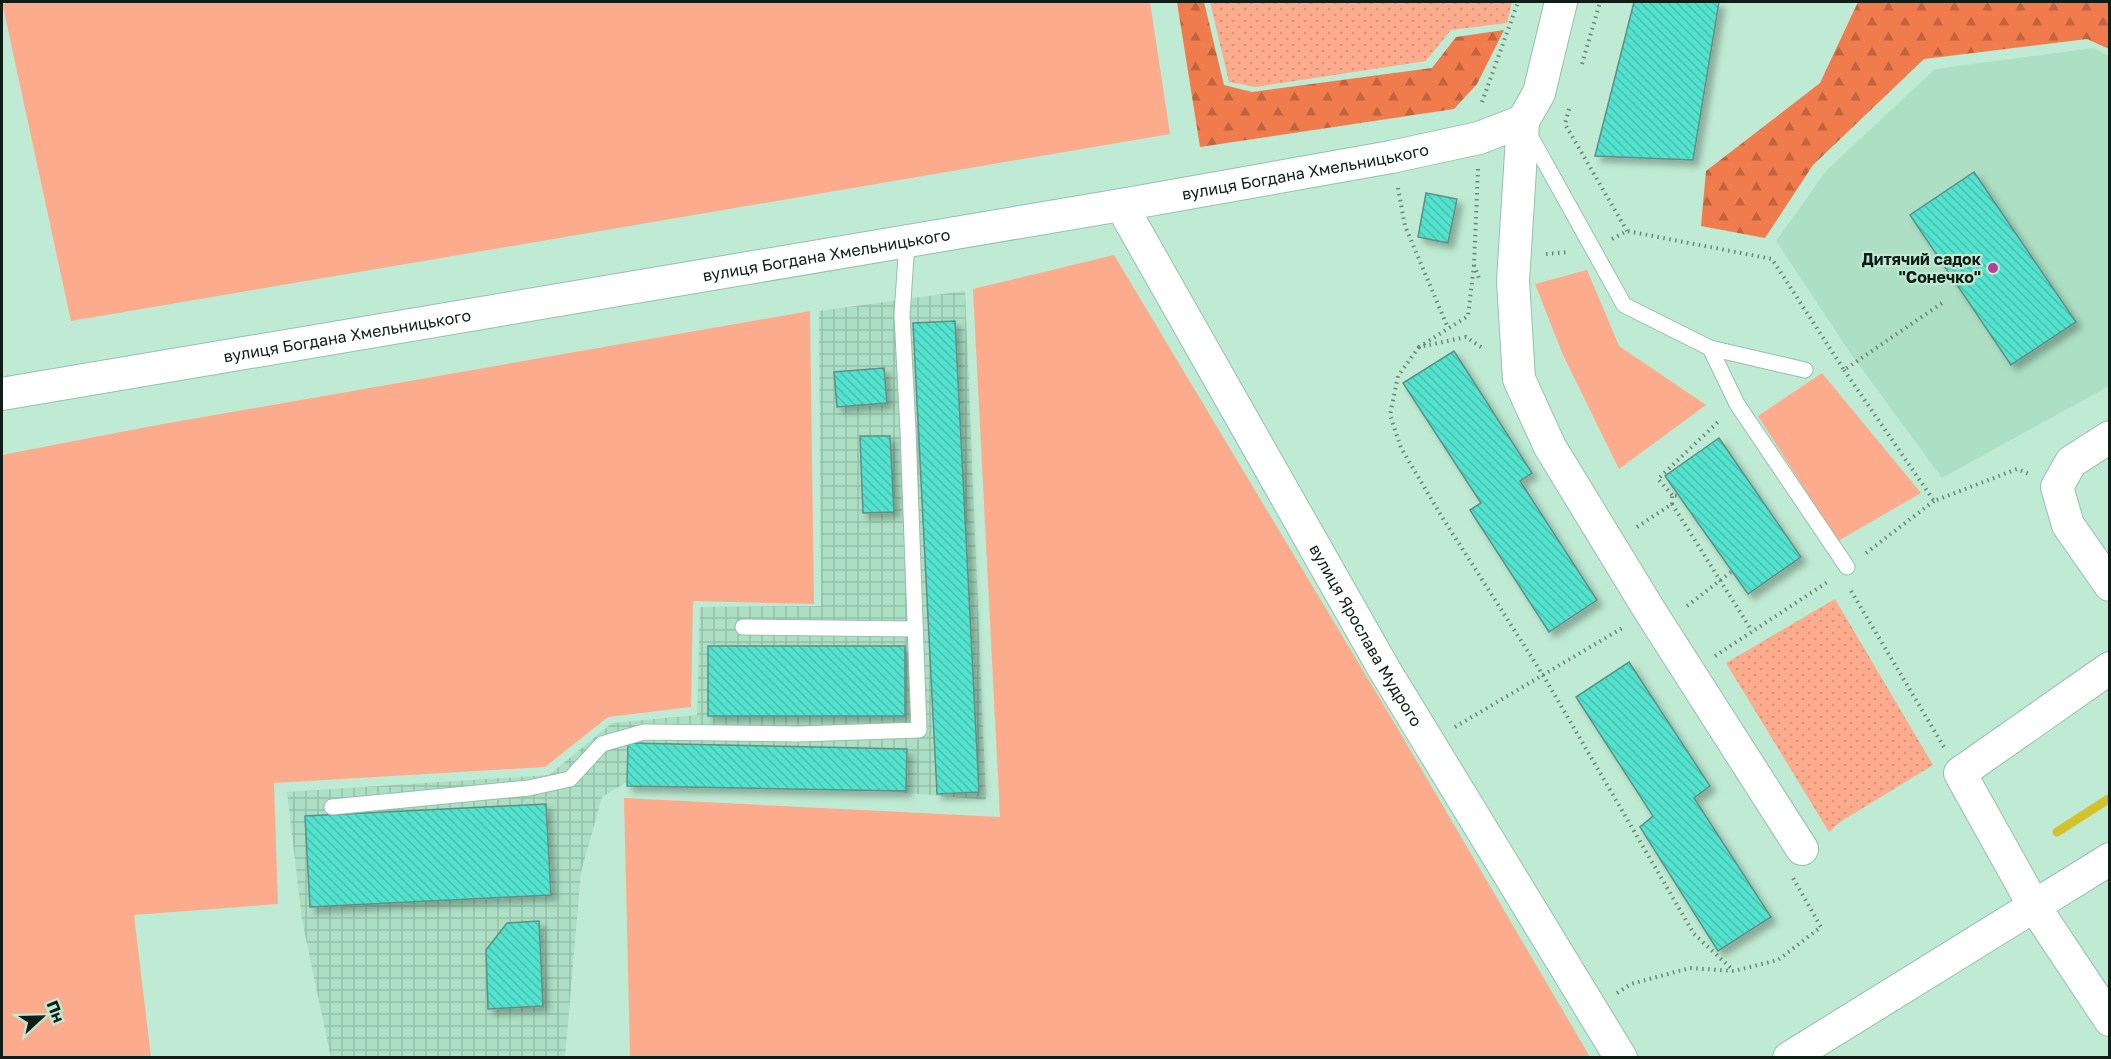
<svg xmlns="http://www.w3.org/2000/svg" width="2111" height="1059" font-family="'Golos Text',sans-serif">
	<style>
		.built { fill: #acdfc4 }
		.industrial { fill: url(#industrial-grid) }
		.green { fill: #fcac8d }
		.forest { fill: url(#forest-firs) }
		.park { fill: url(#park-dots) }
		.lines { fill: none; stroke-linecap: round; stroke-linejoin: round }
		.stream { stroke: #d4c12b; stroke-width: 9 }
		.building { fill: url(#building-back-hatch); stroke: #5e8f86; stroke-width: 1.5; filter: url(#shadow) }
		.service-casing { stroke: #96c0aa; stroke-width: 17 }
		.minor-casing { stroke: #96c0aa; stroke-width: 34 }
		.path { stroke: #6a8878; stroke-width: 4; stroke-dasharray: 1.5 4.5; stroke-linecap: butt }
		.service { stroke: #fff; stroke-width: 15 }
		.minor { stroke: #fff; stroke-width: 32 }
		.poi-dot { fill: #b73e93; stroke: #bfead3; stroke-width: 2 }
		.labels { text-anchor: middle; dominant-baseline: central; stroke-width: 4.5; stroke-linejoin: round; paint-order: stroke }
		.street-label { font-size: 16px; fill: #0e1e16; stroke: #bfead3 }
		.poi-label { font-size: 16px; font-weight: bold; fill: #0e1e16; stroke: #bfead3; text-anchor: end }
	</style>
	<defs>
		<pattern id="industrial-grid" width="8" height="8" patternUnits="userSpaceOnUse" patternTransform="scale(1.5)"><rect width="8" height="8" fill="#acdfc4"/><path d="M0 4h8M4 0v8" fill="none" stroke="#93bfa8"/></pattern>
		<pattern id="forest-firs" width="22" height="20" patternUnits="userSpaceOnUse" patternTransform="scale(1.5)"><rect width="22" height="20" fill="#f07b4c"/><path d="M5 1l3.5 6h-7zM16 11l3.5 6h-7z" fill="#c1643e"/></pattern>
		<pattern id="park-dots" width="8" height="8" patternUnits="userSpaceOnUse" patternTransform="scale(1.5)"><rect width="8" height="8" fill="#fcac8d"/><path d="M2 2h.1M6 6h.1" fill="none" stroke="#d79479" stroke-width="1.8" stroke-linecap="round"/></pattern>
		<pattern id="building-back-hatch" width="6" height="6" patternUnits="userSpaceOnUse" patternTransform="scale(1.5)"><rect width="6" height="6" fill="#53e2cd"/><path d="M-1 5l2 2M0 0l6 6M5-1l2 2" fill="none" stroke="#47c1af"/></pattern>
		<filter id="shadow"><feDropShadow dx="5.5" dy="5.5" stdDeviation="3" flood-color="#0004"/></filter>
	</defs>
	<rect width="100%" height="100%" fill="#bfead3"/>
	<polygon class="built" points="2094,48 2109,56 2109,386 1942,478 1851,354 1776,241 1827,170 1935,69"/>
	<polygon class="industrial" points="965,291 986,800 884,791 628,781 602,797 581,872 565,1057 331,1058 302,920 287,792 549,775 612,723 697,715 700,607 821,606 819,311"/>
	<g class="green">
		<polygon points="2,2 1150,2 1170,134 71,321"/>
		<polygon points="1114,255 1395,724 1590,1057 630,1057 624,798 1000,817 973,289"/>
		<polygon points="1587,270 1619,346 1706,405 1619,469 1563,355 1535,284"/>
		<polygon points="810,311 814,604 693,601 691,707 608,717 545,767 274,783 278,904 134,915 151,1057 2,1057 2,455 152,426"/>
		<polygon points="1822,373 1921,493 1838,541 1758,416"/>
	</g>
	<g class="forest">
		<polygon points="1177,2 1204,2 1224,85 1252,92 1432,68 1456,37 1504,30 1477,84 1454,109 1200,147"/>
		<polygon points="1858,2 2109,2 2109,49 2087,39 1924,59 1813,165 1765,238 1701,226 1706,171 1820,83"/>
	</g>
	<g class="park">
		<polygon points="1210,2 1512,2 1507,23 1451,30 1426,61 1256,87 1229,82"/>
		<polygon points="1835,599 1933,765 1840,822 1829,832 1726,663"/>
	</g>
	<g class="lines">
		<polyline class="stream" points="2057,832 2110,798"/>
	</g>
	<g class="building">
		<polygon points="1634,2 1719,2 1693,160 1595,156"/>
		<polygon points="1974,172 2076,322 2011,365 1910,215"/>
		<polygon points="1426,193 1457,199 1448,243 1418,237"/>
		<polygon points="955,321 979,792 937,794 913,323"/>
		<polygon points="1454,351 1532,473 1520,481 1597,600 1549,632 1470,510 1481,503 1403,383"/>
		<polygon points="884,368 887,403 837,407 834,372"/>
		<polygon points="860,436 890,436 894,512 863,513"/>
		<polygon points="1719,438 1801,557 1748,594 1665,476"/>
		<rect x="708" y="646" width="197" height="70"/>
		<polygon points="1629,662 1710,786 1694,798 1771,917 1718,951 1640,827 1653,816 1576,697"/>
		<polygon points="628,743 907,749 906,791 627,786"/>
		<polygon points="546,804 551,895 310,907 305,816"/>
		<polygon points="539,921 543,1006 488,1009 486,950 507,923"/>
	</g>
	<g class="lines">
		<defs>
			<g id="service">
				<polyline points="1528,132 1624,305 1710,348 1805,370"/>
				<polyline points="1710,348 1737,404 1847,567"/>
				<polyline points="743,627 915,629"/>
				<polyline points="332,807 529,788 570,779 602,744 644,732 799,734 919,730 908,430 902,315 907,242"/>
			</g>
			<g id="minor">
				<polyline points="1523,121 1513,281 1519,379 1550,447 1650,611 1802,849"/>
				<path id="s1" d="M1121,205L1384,669L1621,1058"/>
				<path id="s2" d="M2,394L1121,205L1391,157L1479,138L1523,121L1539,93L1561,2"/>
				<polyline points="2110,437 2071,462 2057,487 2068,525 2110,585"/>
				<polyline points="2110,668 1960,773 2034,906 2110,1020"/>
				<polyline points="1789,1058 2110,859"/>
			</g>
		</defs>
		<use href="#service" class="service-casing"/>
		<use href="#minor" class="minor-casing"/>
		<g class="path">
			<polyline points="1582,64 1600,2"/>
			<polyline points="1482,102 1518,2"/>
			<polyline points="1569,109 1565,124 1627,231"/>
			<polyline points="1478,169 1474,265 1480,281"/>
			<polyline points="1398,188 1405,226 1448,328"/>
			<polyline points="1612,239 1627,231 1772,259 1844,370 1945,301"/>
			<polyline points="1546,254 1569,252"/>
			<polyline points="1474,265 1468,316 1419,347 1466,337 1484,349"/>
			<polyline points="1419,347 1398,376 1390,415 1401,448 1442,517 1543,675 1694,934 1733,970"/>
			<polyline points="1844,370 1934,501 2017,469 2029,474"/>
			<polyline points="1672,495 1658,479 1720,420"/>
			<polyline points="1672,504 1752,631"/>
			<polyline points="1637,527 1672,504 1672,495 1679,496"/>
			<polyline points="1866,553 1934,501"/>
			<polyline points="1851,591 1944,747"/>
			<polyline points="1687,606 1731,572"/>
			<polyline points="1715,656 1829,581"/>
			<polyline points="1455,727 1624,627"/>
			<polyline points="1617,993 1631,984 1690,968 1734,971 1778,960 1821,927 1793,878"/>
		</g>
		<use href="#service" class="service"/>
		<use href="#minor" class="minor"/>
	</g>
	<circle class="poi-dot" cx="1993" cy="268" r="6"/>
	<g class="labels">
		<g class="street-label">
			<text stroke="none"><textPath href="#s2" startOffset="1322">вулиця Богдана Хмельницького</textPath></text>
			<text stroke="none"><textPath href="#s2" startOffset="836">вулиця Богдана Хмельницького</textPath></text>
			<text stroke="none"><textPath href="#s2" startOffset="350">вулиця Богдана Хмельницького</textPath></text>
			<text stroke="none"><textPath href="#s1" startOffset="495">вулиця Ярослава Мудрого</textPath></text>
		</g>
		<g class="poi-label">
			<text x="1981" y="259">Дитячий садок<tspan x="1981" dy="18">"Сонечко"</tspan></text>
		</g>
	</g>
	<rect width="2111" height="1059" fill="none" stroke="#0e1e16" stroke-width="6"/>
	<g transform="translate(42 1017) rotate(68)" stroke="#bfead3" stroke-width="4.5" paint-order="stroke">
	<path d="M0-4.5L10 22L0 15L-10 22Z" fill="#0e1e16"/>
	<text y="-9" font-size="16" font-weight="bold" text-anchor="middle" fill="#0e1e16">Пн</text>
	</g>
</svg>
